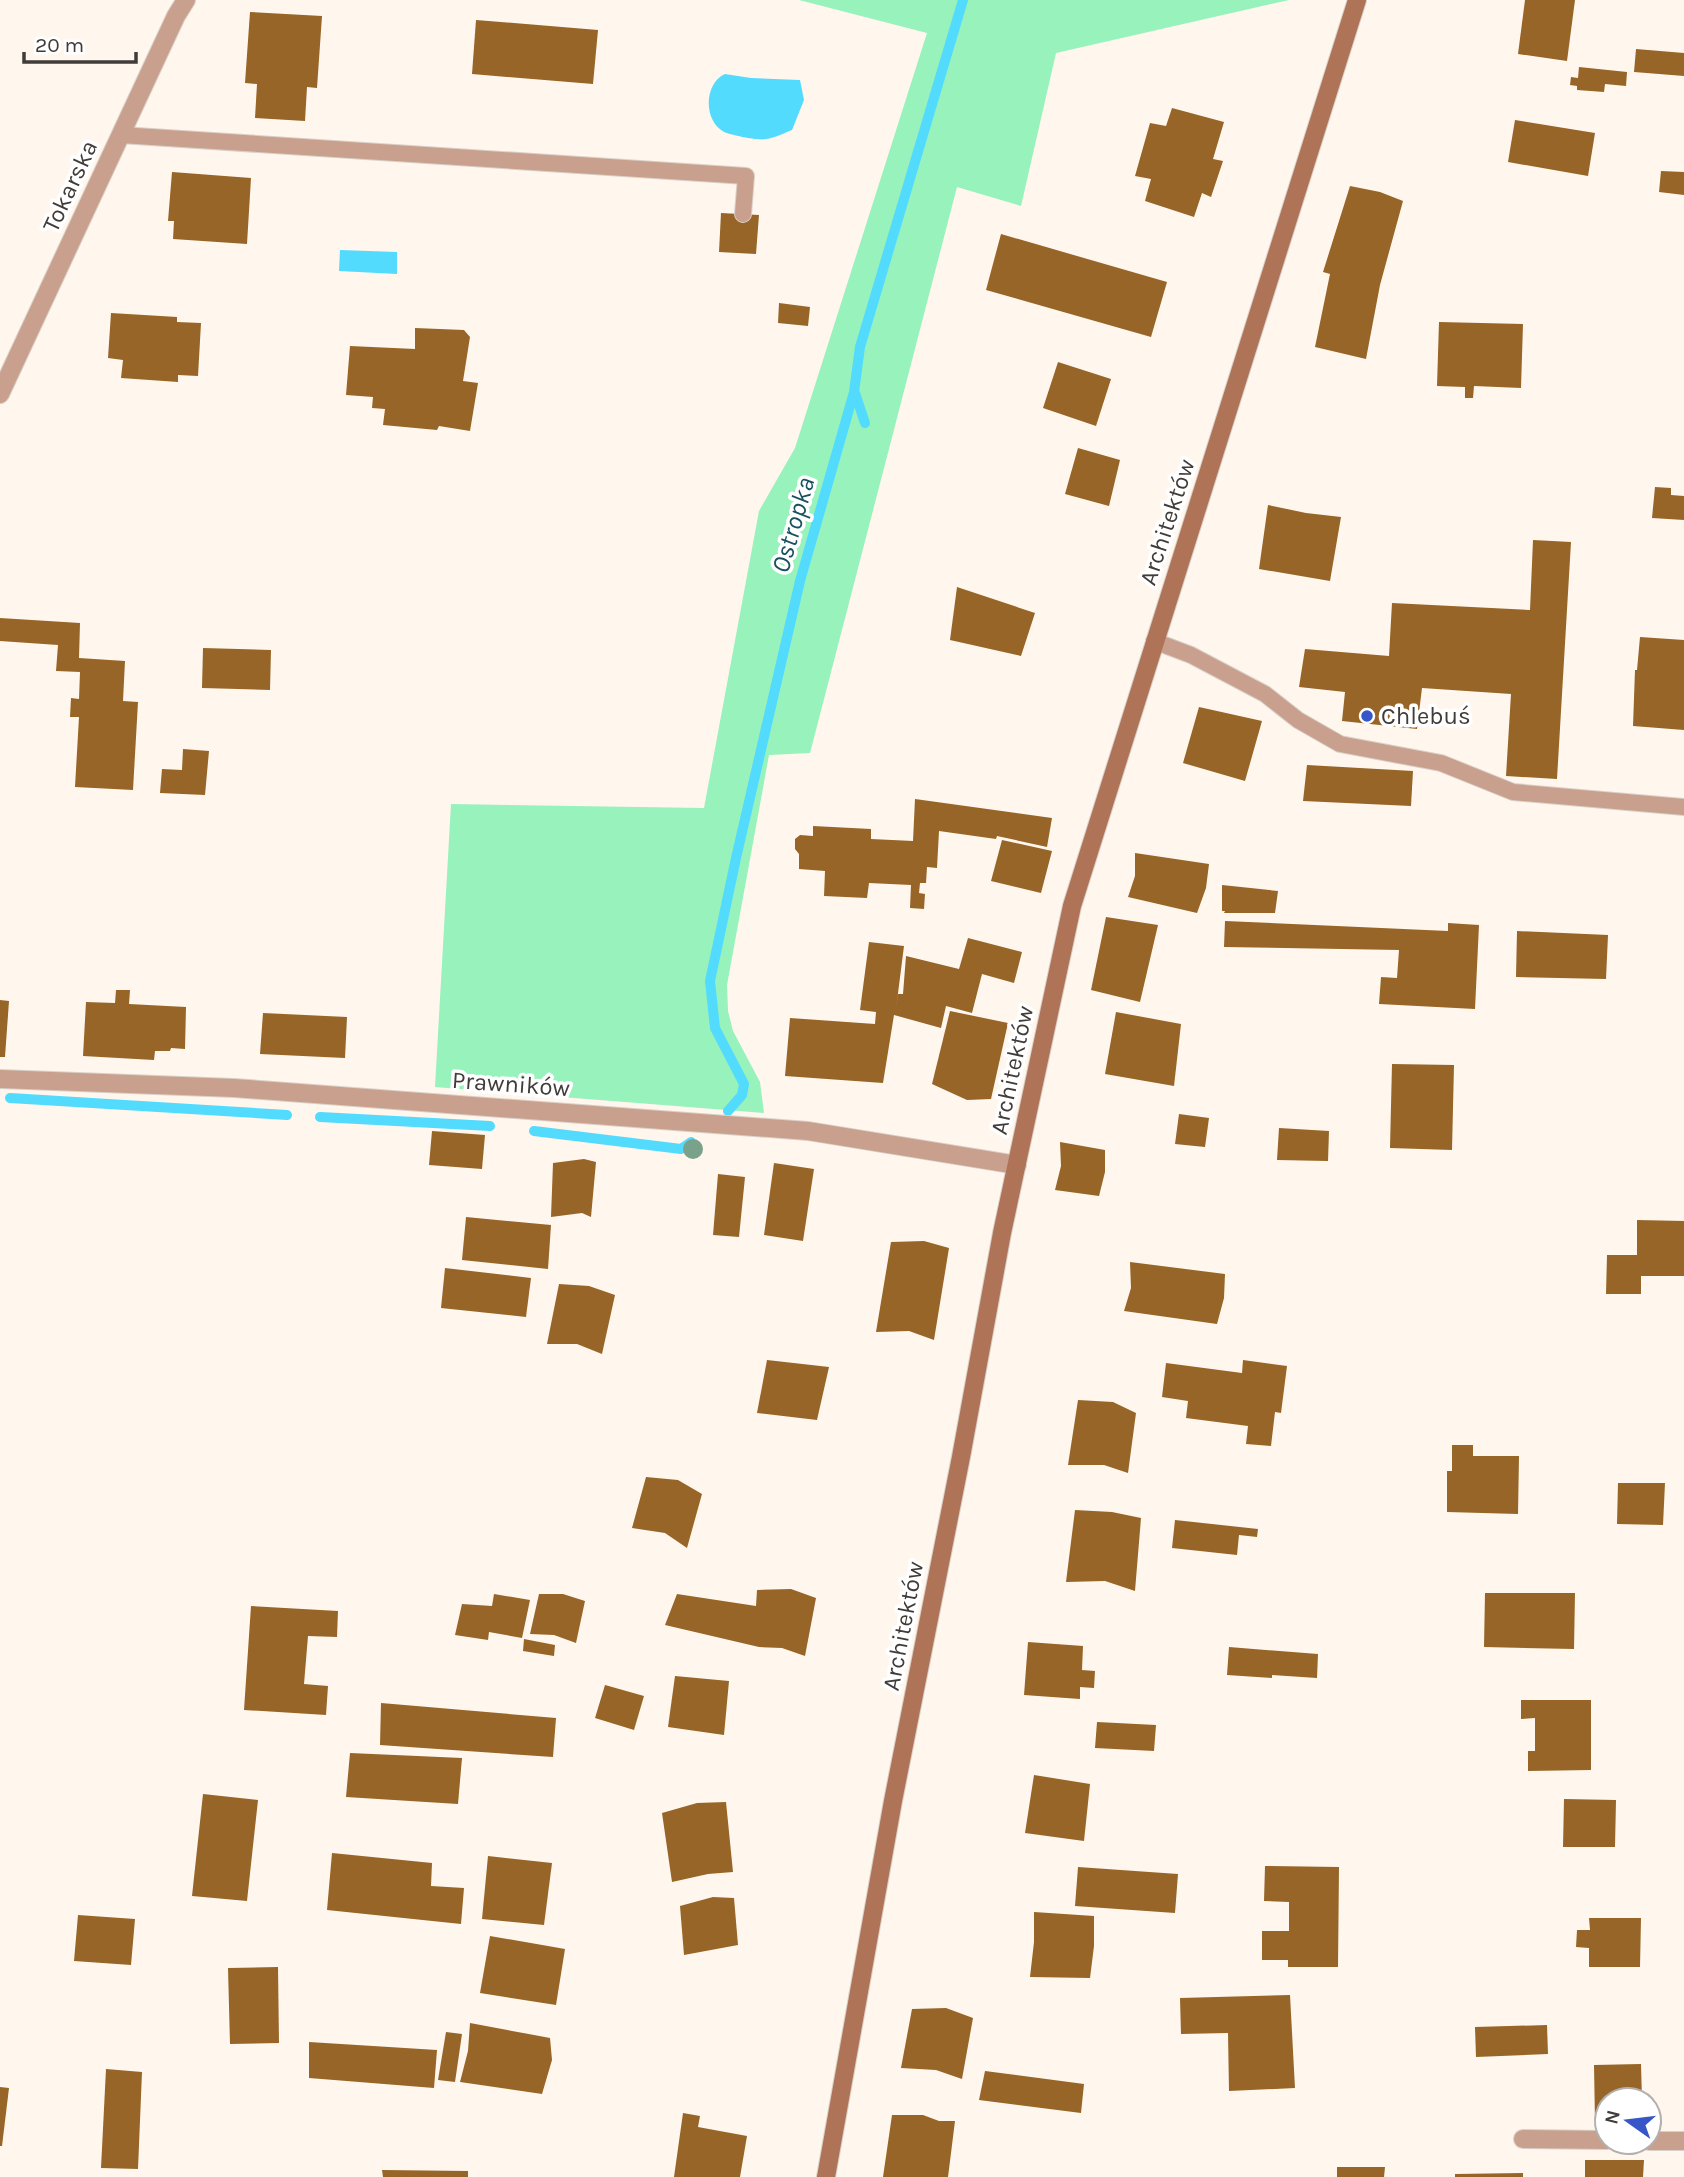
<svg xmlns="http://www.w3.org/2000/svg" width="1684" height="2177" font-family="Karla,sans-serif">
	<style>
		.green { fill: #97f2bc }
		.water { fill: #53dbfe }
		.lines { fill: none; stroke-linecap: round; stroke-linejoin: round }
		.stream { stroke: #53dbfe; stroke-width: 10 }
		.building { fill: #976527 }
		.lane-casing { stroke: #d9d1c9; stroke-width: 18 }
		.street-casing { stroke: #d9d1c9; stroke-width: 20 }
		.secondary-casing { stroke: #d9d1c9; stroke-width: 20 }
		.lane { stroke: #c9a08d; stroke-width: 16 }
		.street { stroke: #c9a08d; stroke-width: 18 }
		.secondary { stroke: #af7458; stroke-width: 18 }
		.tree { fill: #7aa189 }
		.poi-dot { fill: #3757c9; stroke: #fff; stroke-width: 2.5 }
		.labels { text-anchor: middle; dominant-baseline: central; stroke-width: 7; stroke-linejoin: round; paint-order: stroke }
		.street-label { font-size: 24px; fill: #403c39; stroke: #fff }
		.poi-label { font-size: 24px; fill: #403c39; stroke: #fff; text-anchor: start }
		.water-label { font-size: 26px; font-style: italic; fill: #185160; stroke: #fff }
	</style>
	<rect width="100%" height="100%" fill="#fff6ed"/>
	<polygon class="green" points="799,0 1289,0 1056,53 1021,206 957,187 810,753 769,755 727,985 728,1011 733,1031 760,1082 764,1113 435,1087 451,804 704,808 759,511 795,448 927,33"/>
	<g class="water">
		<path d="M725,74L751,78L800,80L804,100L792,130C784,133 775,138 766,139C759,141 731,135 724,132C703,121 704,83 725,74Z"/>
		<polygon points="340,250 397,252 397,274 339,271"/>
	</g>
	<g class="lines">
		<g class="stream">
			<polyline points="855,393 865,423"/>
			<polyline points="10,1098 287,1115"/>
			<polyline points="728,1111 742,1095 744,1084 715,1028 710,981 736,858 800,581 854,392 860,347 963,0"/>
			<polyline points="320,1117 490,1126"/>
			<polyline points="534,1131 681,1149 691,1142"/>
		</g>
	</g>
	<g class="building">
		<polygon points="1525,0 1575,0 1567,61 1518,54"/>
		<polygon points="250,12 322,16 317,88 307,87 305,121 255,118 257,84 245,83"/>
		<polygon points="476,20 598,30 593,84 472,74"/>
		<polygon points="1636,49 1684,53 1684,76 1634,72"/>
		<polygon points="1579,67 1627,72 1626,86 1605,84 1604,92 1577,90 1577,86 1570,85 1571,77 1578,78"/>
		<polygon points="1172,108 1224,122 1213,159 1223,161 1211,197 1202,193 1194,217 1145,201 1151,179 1135,176 1150,123 1166,126"/>
		<polygon points="1515,120 1595,133 1588,176 1508,162"/>
		<polygon points="1661,171 1684,172 1684,195 1659,192"/>
		<polygon points="172,172 251,178 247,244 173,239 174,221 168,221"/>
		<polygon points="1350,186 1380,192 1403,201 1380,285 1366,359 1315,347 1330,274 1323,272"/>
		<polygon points="721,213 759,215 756,254 719,252"/>
		<polygon points="1001,234 1167,282 1151,337 986,290"/>
		<polygon points="779,303 810,307 808,326 778,323"/>
		<polygon points="111,313 177,317 177,322 201,323 198,376 178,375 178,382 121,378 123,360 108,358"/>
		<polygon points="1439,322 1523,324 1521,388 1474,386 1473,398 1465,398 1465,387 1437,386"/>
		<polygon points="415,328 464,330 470,337 463,381 478,383 470,431 439,426 437,430 383,425 385,409 372,408 373,397 346,395 350,346 415,349"/>
		<polygon points="1058,362 1111,379 1096,426 1043,408"/>
		<polygon points="1078,448 1120,460 1109,506 1065,494"/>
		<polygon points="1655,487 1671,488 1671,495 1684,496 1684,520 1652,518"/>
		<polygon points="1268,505 1306,513 1341,517 1330,581 1259,569"/>
		<polygon points="1533,540 1571,542 1557,779 1506,776 1511,694 1422,688 1417,729 1342,721 1345,692 1299,687 1305,649 1389,656 1392,603 1530,610"/>
		<polygon points="957,587 1035,613 1021,656 950,640"/>
		<polygon points="0,618 80,623 79,658 125,661 123,701 138,702 133,790 75,787 79,717 70,717 71,698 79,699 80,672 56,671 58,645 0,641"/>
		<polygon points="1640,637 1684,640 1684,730 1633,726 1635,670 1637,670"/>
		<polygon points="203,648 271,650 270,690 202,688"/>
		<polygon points="1199,707 1262,721 1245,781 1183,763"/>
		<polygon points="183,749 209,751 205,795 160,793 162,769 182,770"/>
		<polygon points="1307,765 1413,771 1411,806 1303,801"/>
		<polygon points="915,799 1052,818 1047,847 997,836 996,839 939,831 937,868 927,867 926,883 920,883 919,893 925,894 924,909 910,908 911,885 869,883 867,898 824,896 825,871 799,869 799,854 795,849 795,839 800,835 813,836 813,826 871,829 871,839 913,841"/>
		<polygon points="1002,840 1052,851 1041,893 991,881"/>
		<polygon points="1135,853 1209,864 1206,888 1197,913 1128,897 1135,876"/>
		<polygon points="1222,885 1278,891 1275,913 1224,913 1225,911 1222,911"/>
		<polygon points="1106,917 1158,925 1140,1002 1091,990"/>
		<polygon points="1225,921 1448,931 1448,923 1479,925 1475,1009 1379,1004 1381,977 1397,978 1399,950 1224,947"/>
		<polygon points="1517,931 1608,935 1606,979 1516,977"/>
		<polygon points="968,938 1022,952 1014,983 982,974 972,1013 946,1006 941,1028 894,1015 883,1083 785,1076 790,1018 875,1024 876,1012 860,1010 869,942 904,946 896,1009 898,994 903,994 906,956 959,969"/>
		<polygon points="116,990 130,990 129,1004 186,1007 185,1049 171,1048 170,1051 155,1051 154,1060 83,1056 86,1002 115,1003"/>
		<polygon points="0,1000 9,1001 5,1057 0,1057"/>
		<polygon points="950,1011 1008,1023 991,1099 967,1100 932,1084"/>
		<polygon points="1116,1012 1181,1024 1174,1086 1105,1074"/>
		<polygon points="263,1013 347,1017 345,1058 260,1054"/>
		<polygon points="1392,1064 1454,1065 1452,1150 1390,1148"/>
		<polygon points="1179,1114 1209,1118 1205,1147 1175,1144"/>
		<polygon points="1279,1128 1329,1131 1328,1161 1277,1160"/>
		<polygon points="432,1131 485,1135 482,1169 429,1165"/>
		<polygon points="1060,1142 1105,1150 1105,1172 1099,1196 1055,1190 1061,1166"/>
		<polygon points="584,1159 596,1162 591,1217 582,1213 551,1217 553,1163"/>
		<polygon points="774,1163 814,1169 803,1241 764,1235"/>
		<polygon points="718,1174 745,1177 739,1237 713,1235"/>
		<polygon points="466,1217 551,1225 548,1269 462,1260"/>
		<polygon points="1637,1220 1684,1221 1684,1276 1641,1276 1641,1294 1606,1294 1607,1255 1637,1255"/>
		<polygon points="924,1241 949,1248 934,1340 909,1331 876,1332 891,1242"/>
		<polygon points="1130,1262 1225,1274 1224,1298 1217,1324 1124,1311 1131,1288"/>
		<polygon points="445,1268 531,1278 526,1317 441,1308"/>
		<polygon points="559,1284 589,1286 615,1295 602,1354 577,1344 547,1344"/>
		<polygon points="767,1360 829,1367 817,1420 757,1413"/>
		<polygon points="1243,1360 1287,1366 1281,1413 1275,1412 1271,1446 1246,1444 1248,1426 1186,1418 1188,1401 1162,1397 1166,1363 1242,1373"/>
		<polygon points="1078,1400 1113,1402 1136,1413 1128,1473 1104,1465 1068,1465"/>
		<polygon points="1452,1445 1473,1445 1473,1456 1519,1456 1518,1514 1447,1512 1447,1471 1452,1471"/>
		<polygon points="646,1477 678,1480 702,1494 687,1548 665,1533 632,1528"/>
		<polygon points="1618,1483 1665,1483 1663,1525 1617,1524"/>
		<polygon points="1075,1510 1112,1512 1141,1518 1135,1591 1105,1581 1066,1582"/>
		<polygon points="1175,1520 1258,1529 1257,1537 1239,1535 1237,1555 1172,1548"/>
		<polygon points="791,1589 816,1598 805,1656 782,1648 759,1647 665,1625 677,1594 756,1606 757,1590"/>
		<polygon points="1485,1593 1575,1593 1574,1649 1484,1647"/>
		<polygon points="494,1594 530,1600 522,1638 489,1632 488,1640 455,1635 462,1604 492,1606"/>
		<polygon points="539,1594 563,1594 585,1601 576,1643 554,1635 530,1634"/>
		<polygon points="251,1606 338,1611 337,1637 308,1636 304,1684 328,1686 326,1715 244,1710"/>
		<polygon points="524,1639 555,1645 554,1656 523,1651"/>
		<polygon points="1028,1642 1083,1646 1082,1670 1095,1671 1094,1688 1080,1687 1080,1699 1024,1695"/>
		<polygon points="1229,1647 1318,1654 1317,1678 1272,1675 1272,1678 1227,1675"/>
		<polygon points="675,1676 729,1681 724,1735 668,1727"/>
		<polygon points="605,1685 644,1696 634,1730 595,1718"/>
		<polygon points="1521,1700 1591,1700 1591,1770 1528,1771 1528,1751 1535,1751 1535,1718 1521,1719"/>
		<polygon points="381,1703 556,1718 553,1757 380,1745"/>
		<polygon points="1097,1722 1156,1725 1154,1751 1095,1748"/>
		<polygon points="350,1753 462,1758 458,1804 346,1797"/>
		<polygon points="1034,1775 1090,1784 1084,1841 1025,1833"/>
		<polygon points="203,1794 258,1800 247,1901 192,1896"/>
		<polygon points="1564,1799 1616,1800 1615,1847 1563,1847"/>
		<polygon points="726,1802 733,1872 708,1874 672,1882 662,1813 697,1803"/>
		<polygon points="332,1853 432,1863 431,1886 464,1888 461,1924 327,1910"/>
		<polygon points="488,1856 552,1863 544,1925 482,1919"/>
		<polygon points="1265,1866 1339,1867 1338,1967 1288,1967 1288,1960 1262,1960 1262,1931 1289,1931 1289,1902 1264,1901"/>
		<polygon points="1078,1867 1178,1874 1175,1913 1075,1906"/>
		<polygon points="713,1897 734,1898 738,1945 684,1955 680,1906"/>
		<polygon points="1034,1912 1094,1916 1094,1946 1090,1978 1030,1977 1034,1942"/>
		<polygon points="78,1915 135,1919 131,1965 74,1961"/>
		<polygon points="1589,1918 1641,1918 1640,1967 1589,1967 1589,1948 1576,1947 1577,1930 1590,1930"/>
		<polygon points="490,1936 565,1949 556,2005 480,1993"/>
		<polygon points="278,1967 279,2043 230,2044 228,1968"/>
		<polygon points="1290,1995 1295,2088 1229,2091 1228,2033 1181,2034 1180,1998"/>
		<polygon points="946,2008 973,2018 962,2079 936,2070 901,2068 912,2009"/>
		<polygon points="470,2023 550,2038 552,2060 542,2094 460,2082 468,2051"/>
		<polygon points="1547,2025 1548,2054 1476,2057 1475,2027"/>
		<polygon points="446,2032 462,2034 455,2082 438,2080"/>
		<polygon points="309,2042 437,2050 434,2088 309,2078"/>
		<polygon points="1641,2064 1642,2100 1607,2100 1607,2121 1595,2122 1594,2065"/>
		<polygon points="106,2069 142,2072 138,2169 101,2168"/>
		<polygon points="985,2071 1084,2084 1081,2113 979,2100"/>
		<polygon points="0,2087 9,2088 2,2146 0,2146"/>
		<polygon points="683,2113 700,2116 698,2127 747,2136 740,2177 674,2177"/>
		<polygon points="892,2115 923,2115 939,2121 955,2121 948,2177 883,2177"/>
		<polygon points="1585,2160 1644,2160 1643,2177 1585,2177"/>
		<polygon points="1337,2167 1385,2167 1384,2177 1337,2177"/>
		<polygon points="382,2170 468,2171 468,2177 383,2177"/>
		<polygon points="1523,2173 1523,2177 1455,2177 1455,2174"/>
	</g>
	<g class="lines">
		<defs>
			<g id="lane">
				<polyline points="121,135 746,176 743,214"/>
				<polyline points="1154,641 1191,655 1265,694 1298,720 1340,744 1441,763 1513,792 1684,807"/>
			</g>
			<g id="street">
				<polyline points="0,394 176,16 186,0"/>
				<polyline points="0,1079 234,1088 808,1131 1017,1165"/>
				<polyline points="1523,2139 1607,2140"/>
				<polyline points="1649,2141 1684,2141"/>
			</g>
			<polyline id="secondary" points="826,2177 893,1801 961,1457 1002,1233 1072,906 1357,0"/>
		</defs>
		<use href="#lane" class="lane-casing"/>
		<use href="#street" class="street-casing"/>
		<use href="#secondary" class="secondary-casing"/>
		<use href="#lane" class="lane"/>
		<use href="#street" class="street"/>
		<use href="#secondary" class="secondary"/>
	</g>
	<circle class="tree" cx="693" cy="1149" r="10"/>
	<circle class="poi-dot" cx="1367" cy="716" r="7"/>
	<g class="labels">
		<g class="street-label">
			<text transform="translate(70 186) rotate(-65)">Tokarska</text>
			<text transform="translate(1167 522) rotate(-72)">Architektów</text>
			<text transform="translate(1012 1070) rotate(-78)">Architektów</text>
			<text transform="translate(511 1084) rotate(4)">Prawników</text>
			<text transform="translate(903 1626) rotate(-79)">Architektów</text>
		</g>
		<g class="poi-label">
			<text x="1381" y="716">Chlebuś</text>
		</g>
		<g class="water-label">
			<text transform="translate(793 525) rotate(-74)">Ostropka</text>
		</g>
	</g>
	<g transform="translate(1628 2121) rotate(284)"><circle r="33" fill="#ffffff" stroke="#b3b1b0" stroke-width="2"/>
	<path d="M0-5L12 26L0 18L-12 26Z" fill="#3757c9"/>
	<text y="-10" font-size="19" font-weight="bold" text-anchor="middle" fill="#403c39">N</text>
	</g>
	<path d="M24 52v10h112v-10" fill="none" stroke="#403c39" stroke-width="3.5"/>
	<text x="35" y="52" font-size="21" fill="#403c39" stroke="#ffffff" stroke-width="5" paint-order="stroke">20 m</text>
</svg>
